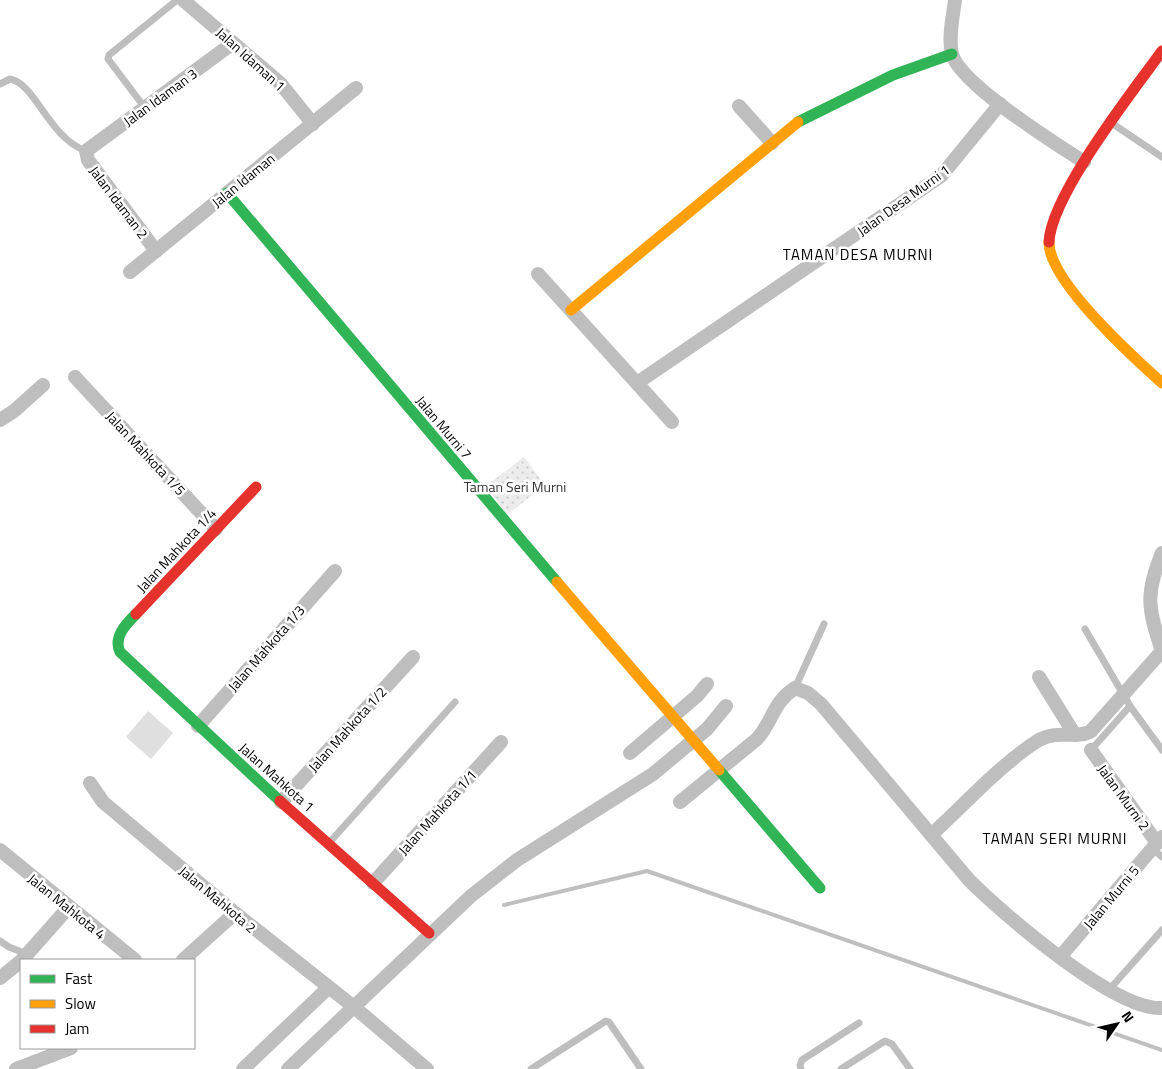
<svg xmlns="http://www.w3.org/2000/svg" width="1162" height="1069" font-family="'Titillium Web',sans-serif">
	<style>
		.park { fill: url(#park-dots) }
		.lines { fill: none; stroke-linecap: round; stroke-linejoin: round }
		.stream { stroke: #bfbfbf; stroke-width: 4 }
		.building { fill: #dfdfdf }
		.lane { stroke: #bebebe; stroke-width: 7 }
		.street { stroke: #bebebe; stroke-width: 14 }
		.fast { stroke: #30b455; stroke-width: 11 }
		.slow { stroke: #ff9f0a; stroke-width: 11 }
		.jam { stroke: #e5322d; stroke-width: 11 }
		.labels { text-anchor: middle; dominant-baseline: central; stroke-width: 5; stroke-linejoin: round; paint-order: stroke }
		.street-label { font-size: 14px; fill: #000; stroke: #fff }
		.park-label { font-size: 14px; fill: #333; stroke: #fff }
		.neighbourhood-label { font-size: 15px; letter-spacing: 1px; fill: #000; stroke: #fff }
	</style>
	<defs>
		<pattern id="park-dots" width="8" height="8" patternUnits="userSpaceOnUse" patternTransform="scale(1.25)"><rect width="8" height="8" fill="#ececec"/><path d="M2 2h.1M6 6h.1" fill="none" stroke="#c9c9c9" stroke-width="1.8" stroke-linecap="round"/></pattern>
	</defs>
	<rect width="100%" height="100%" fill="#fff"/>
	<polygon class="park" points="524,457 545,485 507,515 486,486"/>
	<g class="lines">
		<polyline class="stream" points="504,905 647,871 1162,1050"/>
	</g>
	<polygon class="building" points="148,711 173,733 151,759 126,737"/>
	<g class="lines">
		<g class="lane">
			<path d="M0,84L10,79C35,83 49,138 86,151"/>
			<polyline points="145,108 108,59 109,55 177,0"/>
			<polyline points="1113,124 1162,157"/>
			<polyline points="1085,629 1130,706 1162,750"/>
			<polyline points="795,688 824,624"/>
			<polyline points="1091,750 1130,706"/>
			<polyline points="329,843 455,702"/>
			<polyline points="1152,848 1162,857"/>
			<polyline points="0,941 9,947 27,954"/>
			<polyline points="1108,991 1162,930"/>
			<polyline points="531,1069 606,1021 609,1022 641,1069"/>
			<polyline points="801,1069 800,1065 802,1060 859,1023"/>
			<polyline points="841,1069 885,1041 892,1044 910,1069"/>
		</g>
		<g class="street">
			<polyline points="183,0 280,83 313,124"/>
			<path d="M955,0C953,16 948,38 952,54C960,84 1056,144 1084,162"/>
			<polyline points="739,106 772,143"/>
			<polyline points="156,251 88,160 86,151 233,43"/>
			<polyline points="130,272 356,88"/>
			<polyline points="538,274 672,422"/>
			<polyline points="75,377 216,529"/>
			<polyline points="637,383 941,176 1000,104"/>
			<polyline points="0,420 14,411 43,385"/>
			<path d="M1162,553C1145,594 1148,609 1162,651"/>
			<polyline points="1039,677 1075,735"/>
			<polyline points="198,726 335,571"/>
			<polyline points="1091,750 1157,843"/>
			<polyline points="630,753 697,696 707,684"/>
			<polyline points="90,783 103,802 235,913 354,1007 427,1069"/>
			<polyline points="281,802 413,657"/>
			<path d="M680,802L757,739C773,721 773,702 795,688L808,693L821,704L969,880C1003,914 1115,1011 1162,1008"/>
			<path d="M931,835C962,807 1004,761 1039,740C1059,729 1077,740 1091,731L1162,651"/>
			<polyline points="0,850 135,960"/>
			<polyline points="373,883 501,742"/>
			<polyline points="1060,957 1162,837"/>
			<polyline points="22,960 68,908"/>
			<polyline points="183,960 235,913"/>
			<polyline points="0,978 21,961"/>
			<polyline points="16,1069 71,1048"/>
			<polyline points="243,1069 328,988"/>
			<polyline points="288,1069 471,896 517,860 653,774 707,729 726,706"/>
		</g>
		<g class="fast">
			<polyline points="798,122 893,75 952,54"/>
			<polyline points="227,193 557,582"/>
			<path d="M136,614C126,624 113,637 120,652L280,801"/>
			<polyline points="719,770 820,888"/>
		</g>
		<g class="slow">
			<path d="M1049,242C1048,280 1133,357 1162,383"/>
			<polyline points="571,310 798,122"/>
			<polyline points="557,582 719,770"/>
		</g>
		<g class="jam">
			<path d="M1049,242C1051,195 1133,91 1162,51"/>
			<polyline points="136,614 256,487"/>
			<polyline points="280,801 429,933"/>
		</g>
	</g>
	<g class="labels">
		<g class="street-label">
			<text transform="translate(251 59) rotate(42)">Jalan Idaman 1</text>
			<text transform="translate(160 97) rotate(-36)">Jalan Idaman 3</text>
			<text transform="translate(243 180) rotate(-39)">Jalan Idaman</text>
			<text transform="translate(903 200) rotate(-36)">Jalan Desa Murni 1</text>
			<text transform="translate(119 202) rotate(53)">Jalan Idaman 2</text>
			<text transform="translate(444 427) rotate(50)">Jalan Murni 7</text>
			<text transform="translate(146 453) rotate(47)">Jalan Mahkota 1/5</text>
			<text transform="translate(176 550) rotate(-47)">Jalan Mahkota 1/4</text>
			<text transform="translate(266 648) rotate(-49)">Jalan Mahkota 1/3</text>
			<text transform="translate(347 729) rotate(-48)">Jalan Mahkota 1/2</text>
			<text transform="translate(277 777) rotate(42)">Jalan Mahkota 1</text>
			<text transform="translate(1124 797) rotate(54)">Jalan Murni 2</text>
			<text transform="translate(437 812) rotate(-48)">Jalan Mahkota 1/1</text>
			<text transform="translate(1111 897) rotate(-50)">Jalan Murni 5</text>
			<text transform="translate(218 899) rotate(40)">Jalan Mahkota 2</text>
			<text transform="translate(67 906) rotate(39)">Jalan Mahkota 4</text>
		</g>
		<g class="park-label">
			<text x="515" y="486">Taman Seri Murni</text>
		</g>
		<g class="neighbourhood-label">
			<text x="858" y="254">TAMAN DESA MURNI</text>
			<text x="1055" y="838">TAMAN SERI MURNI</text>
		</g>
	</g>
	<rect x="20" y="959" width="175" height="90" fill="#ffffff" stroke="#999999"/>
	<rect x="30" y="975" width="25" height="8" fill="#30b455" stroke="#999999"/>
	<text x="65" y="984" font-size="15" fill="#000000">Fast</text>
	<rect x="30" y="1000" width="25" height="8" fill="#ff9f0a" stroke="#999999"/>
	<text x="65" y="1009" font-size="15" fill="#000000">Slow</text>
	<rect x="30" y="1025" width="25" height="8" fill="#e5322d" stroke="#999999"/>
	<text x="65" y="1034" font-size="15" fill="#000000">Jam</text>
	<g transform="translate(1117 1024) rotate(56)" stroke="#ffffff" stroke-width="4" paint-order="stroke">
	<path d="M0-4L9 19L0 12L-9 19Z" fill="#000000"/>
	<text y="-8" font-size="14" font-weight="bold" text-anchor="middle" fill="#000000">N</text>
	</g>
</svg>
